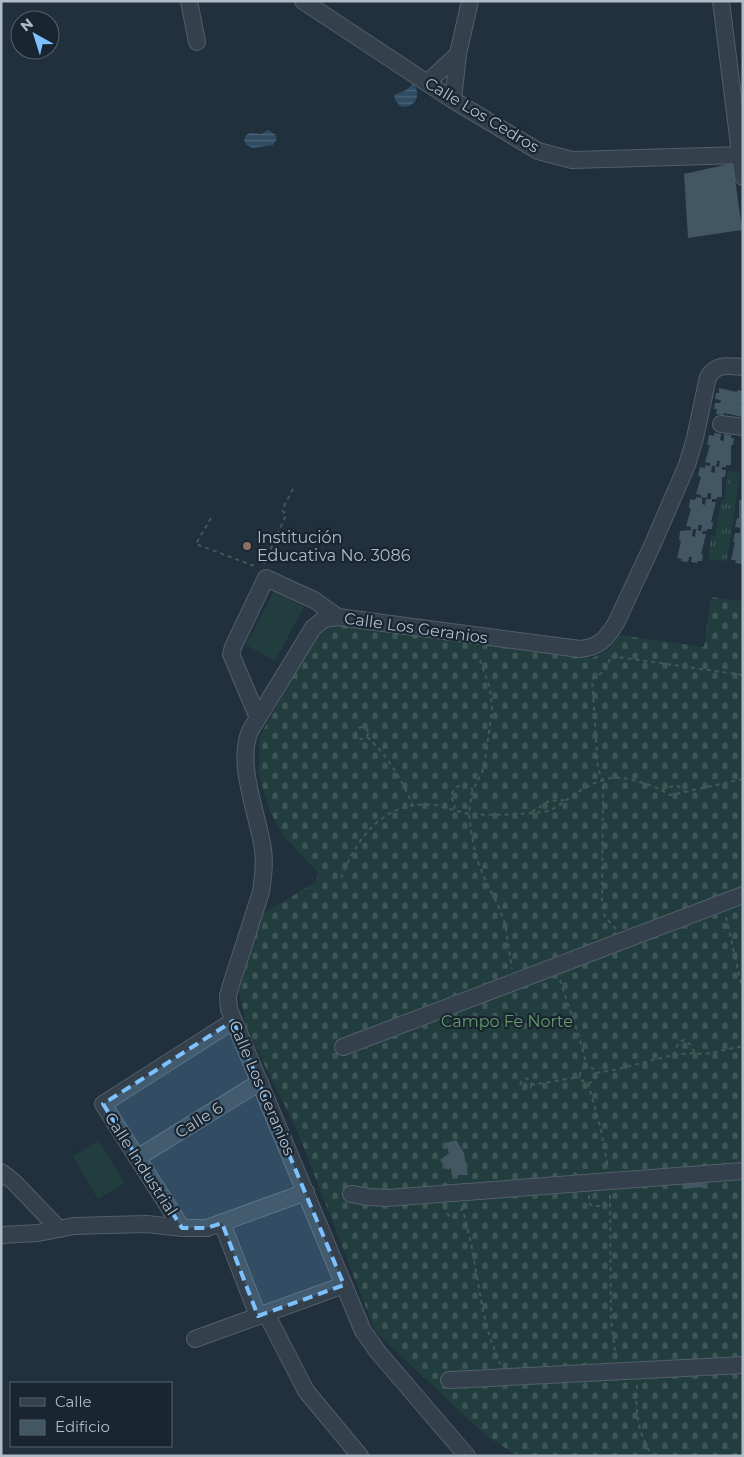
<svg xmlns="http://www.w3.org/2000/svg" width="744" height="1457" font-family="Montserrat,sans-serif">
	<style>
		.grass { fill: url(#grass-tufts) }
		.cemetery { fill: url(#cemetery-stones) }
		.pitch { fill: #223d3d }
		.water { fill: url(#water-rules) }
		.building { fill: #435663; fill-rule: evenodd }
		.lines { fill: none; stroke-linecap: round; stroke-linejoin: round }
		.minor-casing { stroke: #525f6a; stroke-width: 18 }
		.path { stroke: #405a59; stroke-width: 2; stroke-dasharray: 4 4; stroke-linecap: butt }
		.minor { stroke: #34414c; stroke-width: 16 }
		.marked { fill: #7dc1ff; fill-opacity: 0.2; stroke: #7dc1ff; stroke-width: 4; stroke-dasharray: 10 6; stroke-linejoin: round }
		.education-dot { fill: #8d6e63; stroke: #192631; stroke-width: 2 }
		.labels { text-anchor: middle; dominant-baseline: central; stroke-width: 4.5; stroke-linejoin: round; paint-order: stroke }
		.street-label { font-size: 16px; fill: #afbcc8; stroke: #192631 }
		.poi-label { font-size: 16px; fill: #afbcc8; stroke: #192631; text-anchor: start }
		.park-label { font-size: 16px; fill: #649c69; stroke: #192631 }
	</style>
	<defs>
		<pattern id="grass-tufts" width="24" height="20" patternUnits="userSpaceOnUse" patternTransform="scale(1.25)"><rect width="24" height="20" fill="#223d3d"/><path d="M3 7l-1-3M5 7V3M7 7l1-3M15 17l-1-3M17 17v-4M19 17l1-3" fill="none" stroke="#405758"/></pattern>
		<pattern id="cemetery-stones" width="16" height="16" patternUnits="userSpaceOnUse" patternTransform="scale(1.25)"><rect width="16" height="16" fill="#223d3d"/><path d="M2 7V4a2 2 0 0 1 4 0v3zM10 15v-3a2 2 0 0 1 4 0v3z" fill="#405758"/></pattern>
		<pattern id="water-rules" width="6" height="5" patternUnits="userSpaceOnUse" patternTransform="scale(1.25)"><rect width="6" height="5" fill="#304c63"/><path d="M0 2.5h6" fill="none" stroke="#4b6478"/></pattern>
	</defs>
	<rect width="100%" height="100%" fill="#20303c"/>
	<polygon class="grass" points="728,471 740,472 727,561 708,559 711,535 715,536 721,501 724,500"/>
	<polygon class="cemetery" points="711,597 743,601 743,1456 518,1456 489,1438 470,1421 375,1331 297,1130 247,1030 239,991 262,914 316,882 318,872 286,839 270,812 259,775 259,738 320,629 332,623 592,658 608,650 620,635 704,647"/>
	<g class="pitch">
		<polygon points="274,591 304,607 275,661 246,645"/>
		<polygon points="99,1140 124,1183 98,1199 73,1156"/>
	</g>
	<g class="water">
		<path d="M413,84C423,95 414,110 400,106L395,100L394,95L406,90Z"/>
		<path d="M268,130L275,134L277,139L273,145L253,148L246,145L244,140C246,131 253,133 261,134Z"/>
	</g>
	<g class="building">
		<polygon points="733,163 742,230 688,238 684,174"/>
		<polygon points="719,388 737,392 737,390 743,391 743,403 741,403 741,406 743,406 743,417 724,413 723,415 716,414 717,409 714,409 715,403 720,403 721,400 715,399 716,393 719,393"/>
		<path d="M714,433L721,434L720,440L724,441V434L731,435V438H734L733,445H731V465H726V467H722V470H726L725,477H722V497H717V499H711V493H708L707,498L701,497V495L696,494L701,477L698,476L700,467L705,468V465L710,466V463L705,462L710,445H707L709,435L714,436ZM717,461H720L719,467L715,466V473L711,472L712,466H716Z"/>
		<path d="M696,497L702,498V504L705,505L706,499H712V502H716L711,522H713L712,529H707V531H703L702,534H706L701,554H703L702,561H698L697,563L691,562L692,557H689L688,562L681,561L682,559L677,558L681,541L679,540L680,531L691,530V527L686,526L691,509L689,508L690,499L695,500ZM698,525H702L701,531L696,530L695,537L692,536L693,529L698,530Z"/>
		<polygon points="739,500 743,501 742,564 735,563 736,560 731,560 735,542 733,542 735,533 740,533 740,528 735,527 737,518 739,518"/>
		<polygon points="456,1140 464,1153 468,1175 452,1175 451,1168 448,1170 440,1160 449,1153 446,1143"/>
		<polygon points="703,1180 704,1187 683,1189 682,1181"/>
	</g>
	<g class="lines">
		<defs>
			<g id="minor">
				<polyline points="189,1 197,42"/>
				<polyline points="303,1 453,100 538,151 572,160 743,155"/>
				<polyline points="721,1 743,177"/>
				<polyline points="427,83 458,54 470,1"/>
				<polyline points="453,100 458,54"/>
				<polyline points="721,424 743,427"/>
				<polyline points="258,718 231,654 233,647 266,578 314,600 338,617"/>
				<polyline points="343,1047 743,895"/>
				<polyline points="137,1158 260,1082"/>
				<polyline points="1,1172 14,1182 59,1229"/>
				<polyline points="351,1194 369,1197 387,1198 743,1171"/>
				<polyline points="222,1223 258,1316"/>
				<polyline points="182,1228 103,1104 233,1021"/>
				<polyline points="1,1235 38,1233 74,1226 108,1225 147,1224 182,1228 207,1228 306,1192"/>
				<polyline points="266,1313 306,1391 360,1456"/>
				<polyline points="195,1339 344,1285"/>
				<polyline points="449,1380 743,1365"/>
				<path d="M467,1456L378,1352L363,1331L229,1009L228,996L231,985L261,892C263,878 265,864 263,849C258,814 236,765 250,731L313,628L324,619L338,617L580,649C600,647 606,639 616,623L652,546L687,465L695,438L708,377C717,363 728,366 743,367"/>
			</g>
		</defs>
		<use href="#minor" class="minor-casing"/>
		<g class="path">
			<polyline points="211,518 196,544 257,567"/>
			<polyline points="264,564 286,515 282,510 294,487"/>
			<polyline points="480,660 490,688 492,710 484,768 472,792 469,814 471,831 476,857 486,882 498,905 505,923 512,969"/>
			<circle cx="362" cy="733" r="6"/>
			<path d="M367,737C388,756 402,780 413,806"/>
			<polyline points="662,790 676,785 686,792"/>
			<path d="M454,809L455,805L451,797C453,785 465,781 473,790"/>
			<polyline points="532,812 549,801 564,800"/>
			<path d="M341,878C358,836 384,800 435,805C447,807 459,813 472,814C495,816 520,814 543,812C554,811 558,805 566,800C580,790 604,775 622,778C632,779 652,785 661,790C665,792 667,794 671,795L743,779"/>
			<polyline points="726,917 743,992"/>
			<polyline points="616,929 605,917 602,902 603,780 598,769 592,679 605,671 611,656 743,675"/>
			<polyline points="560,980 579,1036 587,1067"/>
			<path d="M673,1055C676,1049 677,1042 684,1040L690,1044L695,1053"/>
			<circle cx="588" cy="1075" r="8"/>
			<polyline points="596,1073 614,1070 673,1055 691,1053 705,1054 743,1046"/>
			<circle cx="526" cy="1084" r="5.5"/>
			<polyline points="588,1083 601,1130 608,1168"/>
			<polyline points="531,1085 580,1077"/>
			<polyline points="589,1195 589,1203 592,1206 602,1206 606,1201 610,1201"/>
			<polyline points="610,1195 611,1320 616,1358"/>
			<polyline points="444,1206 447,1214 450,1216 455,1215 463,1208"/>
			<polyline points="462,1206 471,1243 483,1311 490,1338 500,1364"/>
			<path d="M637,1385C635,1411 638,1433 652,1456"/>
		</g>
		<use href="#minor" class="minor"/>
	</g>
	<path class="marked" d="M233,1021L344,1285L258,1316L222,1223L207,1228H182L103,1104Z"/>
	<circle class="education-dot" cx="247" cy="546" r="5"/>
	<g class="labels">
		<g class="street-label">
			<text transform="translate(482 115) rotate(31)">Calle Los Cedros</text>
			<text transform="translate(416 628) rotate(8)">Calle Los Geranios</text>
			<text transform="translate(262 1088) rotate(67)">Calle Los Geranios</text>
			<text transform="translate(199 1120) rotate(-32)">Calle 6</text>
			<text transform="translate(141 1164) rotate(57)">Calle Industrial</text>
		</g>
		<g class="poi-label">
			<text x="257" y="537">Institución<tspan x="257" dy="18">Educativa No. 3086</tspan></text>
		</g>
		<g class="park-label">
			<text x="507" y="1021">Campo Fe Norte</text>
		</g>
	</g>
	<rect width="744" height="1457" fill="none" stroke="#afbcc8" stroke-width="5"/>
	<rect x="10" y="1382" width="162" height="65" fill="#192631" stroke="#55626d"/>
	<rect x="20" y="1398" width="25" height="8" fill="#34414c" stroke="#55626d"/>
	<text x="55" y="1407" font-size="15" fill="#afbcc8">Calle</text>
	<rect x="20" y="1420" width="25" height="15" fill="#435663" stroke="#55626d"/>
	<text x="55" y="1432" font-size="15" fill="#afbcc8">Edificio</text>
	<g transform="translate(35 35) rotate(321)"><circle r="24" fill="#192631" stroke="#55626d"/>
	<path d="M0-4L9 19L0 12L-9 19Z" fill="#7dc1ff"/>
	<text y="-8" font-size="14" font-weight="bold" text-anchor="middle" fill="#afbcc8">N</text>
	</g>
</svg>
